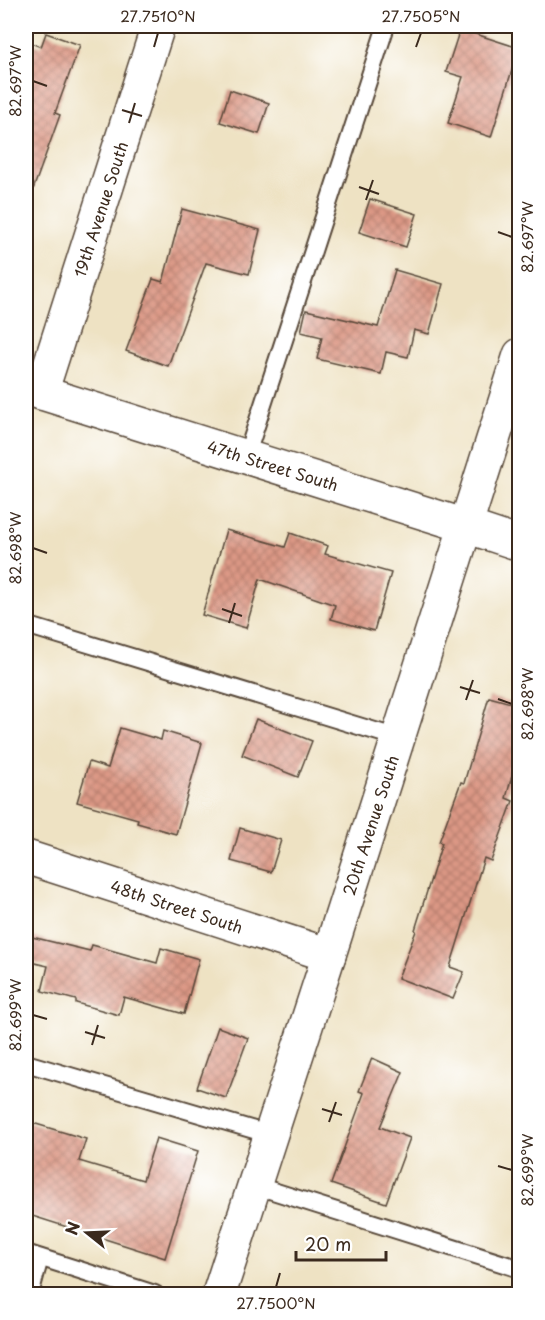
<svg xmlns="http://www.w3.org/2000/svg" width="545" height="1320" font-family="'Playpen Sans',sans-serif">
	<style>
		.building { fill: url(#building-cross-hatch) }
		.lines { fill: none; stroke-linecap: round; stroke-linejoin: round }
		.lane-casing { stroke: #564637; stroke-width: 20 }
		.street-casing { stroke: #564637; stroke-width: 36 }
		.lane { stroke: #fff; stroke-width: 16 }
		.street { stroke: #fff; stroke-width: 33 }
		.ticks { fill: none; stroke: #3b2a1e; stroke-width: 2 }
		.labels { text-anchor: middle; dominant-baseline: central; stroke-width: 4.5; stroke-linejoin: round; paint-order: stroke }
		.street-label { font-size: 16px; fill: #3b2a1e; stroke: #fff }
		.neatline { fill: none; stroke: #3b2a1e; stroke-width: 2 }
		.ticks-label { font-size: 15px; text-anchor: middle; fill: #3b2a1e }
	</style>
	<defs>
		<pattern id="building-cross-hatch" width="8" height="8" patternUnits="userSpaceOnUse" patternTransform="scale(1.5)"><rect width="8" height="8" fill="#dc9885"/><path d="M0 0l8 8M0 8l8-8" fill="none" stroke="#b47c6c"/></pattern>
	</defs>
	<rect width="100%" height="100%" fill="#fff"/>
	<filter id="ink" filterUnits="userSpaceOnUse"><feTurbulence type="fractalNoise" baseFrequency=".0167" numOctaves="2"/><feDisplacementMap in="SourceGraphic" scale="12" xChannelSelector="R" yChannelSelector="G"/><feConvolveMatrix kernelMatrix="1 2 1 2 8 2 1 2 1" color-interpolation-filters="sRGB"/></filter>
	<filter id="wash" filterUnits="userSpaceOnUse"><feTurbulence type="fractalNoise" baseFrequency=".008" numOctaves="4" result="noise"/><feDisplacementMap in="SourceGraphic" scale="24" xChannelSelector="R" yChannelSelector="G"/><feGaussianBlur stdDeviation="1.35" result="paint"/><feColorMatrix in="noise" values="0 0 0 0 0 0 0 0 0 0 0 0 0 0 0 0 0 1.4 0 .05"/><feComposite in="paint" operator="in"/></filter>
	<g filter="url(#wash)">
		<rect width="100%" height="100%" fill="#eee2c3"/>
		<g id="blocks">
			<g class="building">
				<polygon points="460,29 519,48 491,137 448,123 463,77 446,72"/>
				<polygon points="46,33 80,45 55,113 60,115 30,198 26,198 26,41 41,47"/>
				<polygon points="230,90 269,103 259,134 220,122"/>
				<polygon points="370,199 417,214 406,247 359,232"/>
				<polygon points="182,209 260,230 249,274 206,263 168,366 126,351 153,279 163,282"/>
				<polygon points="395,270 443,284 429,334 414,330 408,357 386,352 381,374 317,359 322,337 301,332 306,310 378,327"/>
				<polygon points="226,530 285,547 290,533 328,546 325,554 391,573 374,631 331,619 335,605 260,579 246,628 202,615"/>
				<polygon points="489,697 519,705 519,750 506,798 513,801 491,861 484,858 450,967 464,972 453,999 398,978 416,931 415,930 442,843 439,842 461,782 464,783"/>
				<polygon points="256,719 312,741 298,777 242,755"/>
				<polygon points="120,728 161,740 163,731 202,743 176,834 137,823 138,819 77,802 89,762 108,768"/>
				<polygon points="240,828 281,840 271,872 231,861"/>
				<polygon points="32,937 90,951 92,945 157,963 161,948 199,959 184,1014 124,997 119,1015 76,1003 76,1000 42,991 48,966 26,961"/>
				<polygon points="218,1027 248,1038 226,1098 197,1088"/>
				<polygon points="372,1058 403,1072 380,1127 410,1138 386,1203 331,1184 364,1093 359,1091"/>
				<polygon points="26,1121 86,1139 79,1161 143,1180 156,1138 198,1151 165,1258 26,1214"/>
			</g>
		</g>
	</g>
	<g filter="url(#ink)">
		<use href="#blocks" fill-opacity="0" stroke="#564637" stroke-width="1.5"/>
		<g class="lines">
			<defs>
				<g id="lane">
					<polyline points="246,457 386,26"/>
					<polyline points="26,625 398,738"/>
					<polyline points="26,1063 271,1135"/>
					<polyline points="254,1185 520,1269"/>
					<polyline points="26,1253 155,1294"/>
					<polyline points="30,1294 40,1258"/>
				</g>
				<g id="street">
					<polyline points="26,388 466,526 520,544"/>
					<polyline points="41,393 158,26"/>
					<polyline points="26,857 329,955"/>
					<polyline points="219,1294 329,955 520,355"/>
				</g>
			</defs>
			<use href="#lane" class="lane-casing"/>
			<use href="#street" class="street-casing"/>
			<use href="#lane" class="lane"/>
			<use href="#street" class="street"/>
		</g>
	</g>
	<path class="ticks" d="M154,47L158,33M416,47L421,33M33,81L47,86M122,110L142,116M129,123L135,103M359,187L379,194M366,200L373,180M498,232L512,237M33,548L47,553M222,609L242,616M229,623L235,603M460,687L480,693M498,699L512,704M466,700L473,680M33,1015L47,1019M85,1032L105,1038M92,1045L98,1025M322,1109L342,1115M329,1122L336,1102M498,1166L512,1170M276,1287L280,1273"/>
	<g class="labels">
		<g class="street-label">
			<text transform="translate(100 209) rotate(-72)">19th Avenue South</text>
			<text transform="translate(273 465) rotate(17)">47th Street South</text>
			<text transform="translate(370 825) rotate(-72)">20th Avenue South</text>
			<text transform="translate(177 906) rotate(18)">48th Street South</text>
		</g>
	</g>
	<rect width="545" height="1320" fill="none" stroke="#fff" stroke-width="66"/>
	<g transform="translate(87 1233) rotate(288)" stroke="#ffffff" stroke-width="4.5" paint-order="stroke">
	<path d="M0-4.5L10 22L0 15L-10 22Z" fill="#3b2a1e"/>
	<text y="-9" font-size="16" font-weight="bold" text-anchor="middle" fill="#3b2a1e">N</text>
	</g>
	<path d="M296 1251v9h90v-9" fill="none" stroke="#3b2a1e" stroke-width="3"/>
	<text x="305" y="1251" font-size="18" fill="#3b2a1e" stroke="#ffffff" stroke-width="4.5" paint-order="stroke">20 m</text>
	<rect x="33" y="33" width="479" height="1254" class="neatline"/>
	<g class="ticks-label">
		<text x="158" y="22">27.7510°N</text>
		<text x="421" y="22">27.7505°N</text>
		<text transform="translate(16 81) rotate(-90)" y="5">82.697°W</text>
		<text transform="translate(528 237) rotate(-90)" y="5">82.697°W</text>
		<text transform="translate(16 548) rotate(-90)" y="5">82.698°W</text>
		<text transform="translate(528 704) rotate(-90)" y="5">82.698°W</text>
		<text transform="translate(16 1015) rotate(-90)" y="5">82.699°W</text>
		<text transform="translate(528 1170) rotate(-90)" y="5">82.699°W</text>
		<text x="276" y="1309">27.7500°N</text>
	</g>
</svg>
